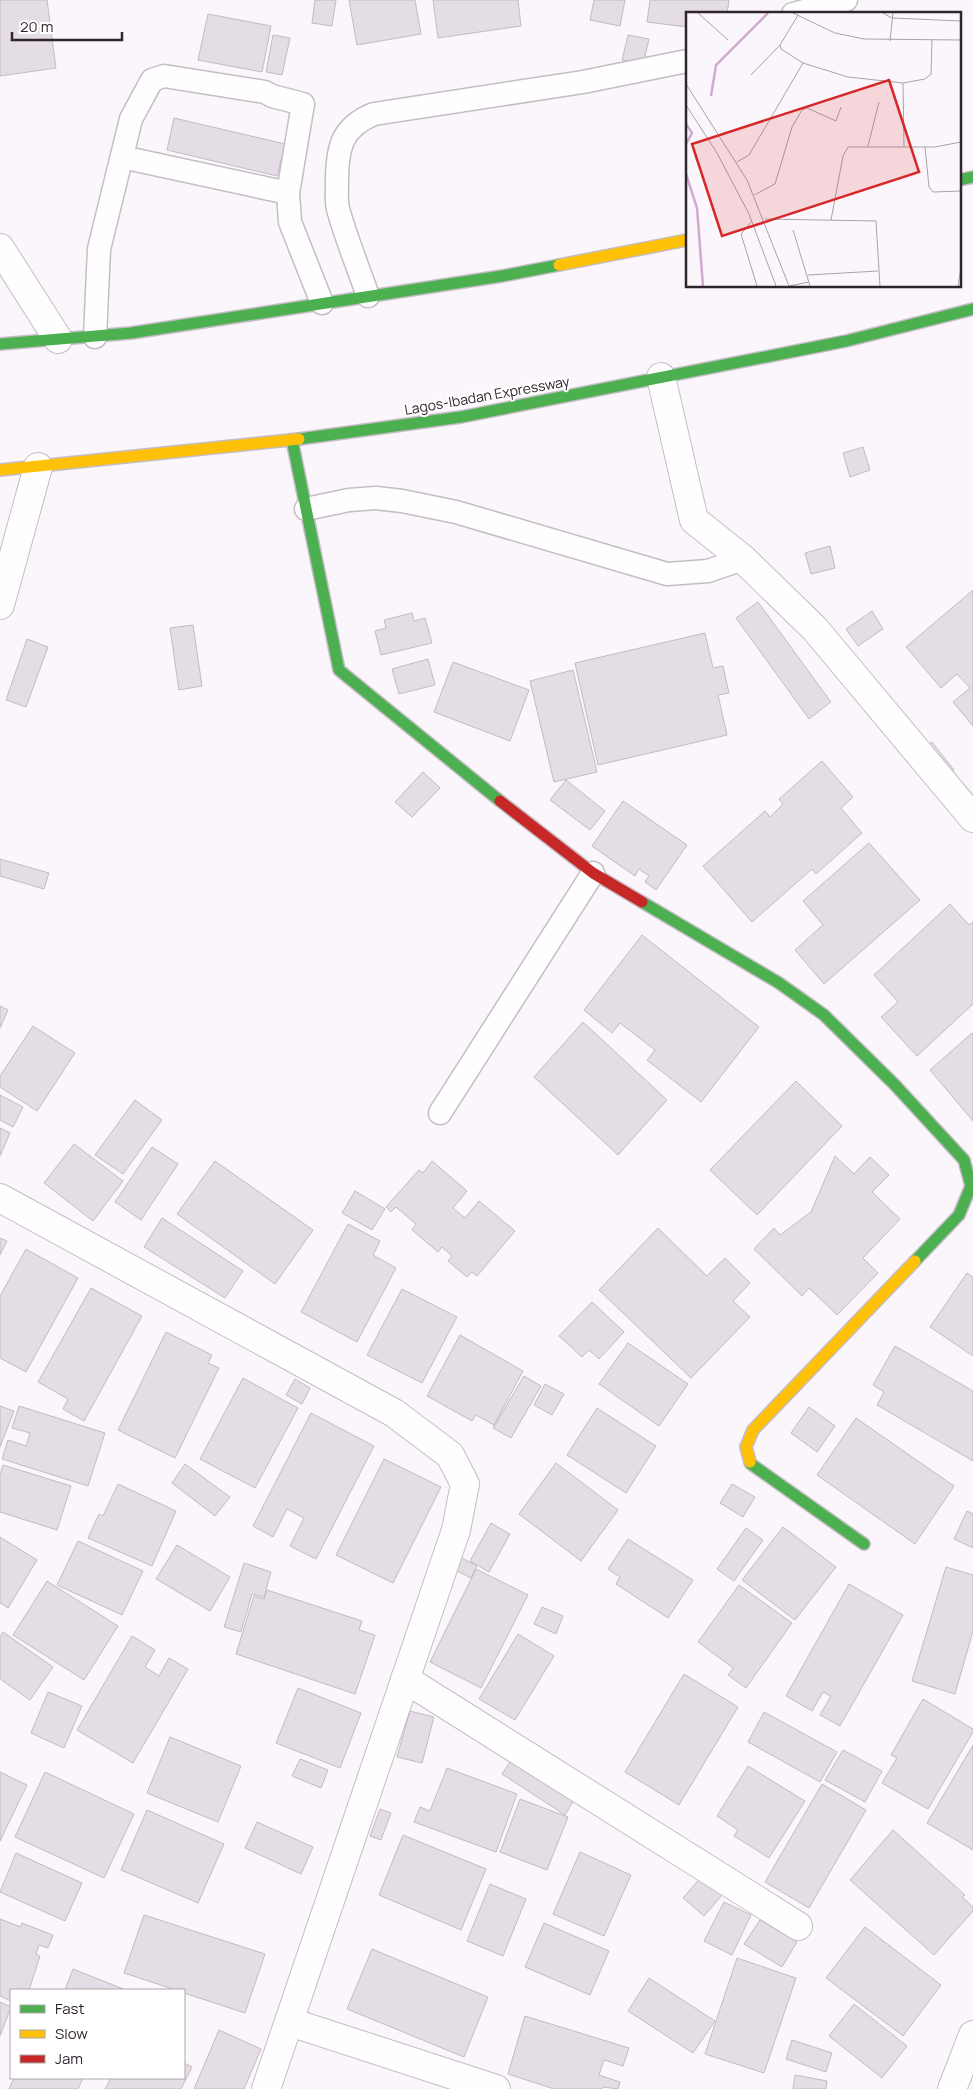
<svg xmlns="http://www.w3.org/2000/svg" width="973" height="2089" font-family="Manrope,sans-serif">
	<style>
		.building { fill: #e5dde5; stroke: #c2bbc2 }
		.lines { fill: none; stroke-linecap: round; stroke-linejoin: round }
		.lane-casing { stroke: #c5bdc5; stroke-width: 25 }
		.street-casing { stroke: #c5bdc5; stroke-width: 30 }
		.fast-casing { stroke: #c5bdc5; stroke-width: 14 }
		.slow-casing { stroke: #c5bdc5; stroke-width: 14 }
		.jam-casing { stroke: #c5bdc5; stroke-width: 14 }
		.lane { stroke: #fefefe; stroke-width: 22 }
		.street { stroke: #fefefe; stroke-width: 28 }
		.fast { stroke: #4caf50; stroke-width: 11 }
		.slow { stroke: #ffc107; stroke-width: 11 }
		.jam { stroke: #c62828; stroke-width: 11 }
		.labels { text-anchor: middle; dominant-baseline: central; stroke-width: 4; stroke-linejoin: round; paint-order: stroke }
		.street-label { font-size: 14px; fill: #30252f; stroke: #fff }
		.inset-river { fill: none; stroke: #d2aad0; stroke-width: 2.5 }
		.inset-road { fill: none; stroke: #aaa2a9; stroke-width: 1 }
		.view { fill: #d62828; fill-opacity: 0.15; stroke: #d62828; stroke-width: 2.5 }
		.inset-edge { fill: none; stroke: #30252f; stroke-width: 2.5 }
	</style>
	<rect width="100%" height="100%" fill="#fbf6fb"/>
	<g class="building">
		<polygon points="0,0 47,0 56,68 0,76"/>
		<polygon points="315,0 336,0 332,26 312,23"/>
		<polygon points="349,0 415,0 421,34 357,45"/>
		<polygon points="433,0 518,0 521,26 438,38"/>
		<polygon points="594,0 625,0 620,26 590,20"/>
		<polygon points="650,0 729,0 727,14 687,14 687,27 647,22"/>
		<polygon points="208,14 271,26 262,72 198,60"/>
		<polygon points="273,35 290,38 282,75 266,72"/>
		<polygon points="628,35 649,39 643,64 622,60"/>
		<polygon points="174,118 285,144 277,176 167,150"/>
		<polygon points="863,447 870,470 850,477 843,453"/>
		<polygon points="830,546 835,568 811,574 805,553"/>
		<polygon points="973,590 973,726 953,702 970,688 957,674 941,688 906,647"/>
		<polygon points="758,602 831,702 809,719 736,618"/>
		<polygon points="872,611 883,629 858,646 846,629"/>
		<polygon points="412,613 414,621 425,618 432,643 381,655 375,631 386,628 384,620"/>
		<polygon points="193,625 202,686 179,690 170,628"/>
		<polygon points="705,633 713,668 723,666 729,693 718,695 727,735 598,765 575,663"/>
		<polygon points="27,639 48,647 26,707 6,700"/>
		<polygon points="428,659 435,685 399,694 392,669"/>
		<polygon points="453,662 529,690 510,741 434,712"/>
		<polygon points="573,670 597,772 554,782 530,681"/>
		<polygon points="932,742 954,770 944,779 921,751"/>
		<polygon points="822,761 853,797 841,808 862,833 816,874 812,869 752,922 703,866 765,811 770,817 783,804 779,799"/>
		<polygon points="423,772 440,788 412,817 395,802"/>
		<polygon points="566,780 605,811 590,830 550,800"/>
		<polygon points="623,801 687,845 656,890 645,882 649,876 639,869 635,876 592,846"/>
		<polygon points="869,843 920,900 824,984 795,950 823,925 803,901"/>
		<polygon points="0,859 49,873 44,889 0,876"/>
		<polygon points="950,904 969,925 973,922 973,1004 917,1056 881,1017 898,1002 874,975"/>
		<polygon points="642,935 759,1027 701,1102 647,1060 655,1050 620,1023 612,1033 584,1010"/>
		<polygon points="0,1006 8,1010 0,1028"/>
		<polygon points="583,1022 667,1100 618,1155 534,1077"/>
		<polygon points="33,1026 75,1053 37,1111 0,1087 0,1076"/>
		<polygon points="972,1033 973,1034 973,1121 930,1070"/>
		<polygon points="796,1081 842,1126 757,1215 710,1170"/>
		<polygon points="0,1095 23,1107 13,1127 0,1120"/>
		<polygon points="135,1100 162,1120 123,1174 95,1155"/>
		<polygon points="0,1128 10,1133 0,1156"/>
		<polygon points="74,1144 123,1181 93,1221 44,1183"/>
		<polygon points="152,1147 178,1164 141,1220 115,1202"/>
		<polygon points="835,1156 854,1174 870,1157 889,1175 872,1192 900,1219 863,1258 878,1273 837,1315 809,1288 802,1296 754,1249 774,1228 780,1235 811,1212"/>
		<polygon points="215,1161 313,1230 275,1284 177,1214"/>
		<polygon points="432,1161 467,1191 453,1208 465,1218 479,1201 515,1231 477,1276 472,1272 467,1277 448,1261 452,1256 442,1247 438,1252 412,1230 416,1224 396,1207 391,1212 386,1207 419,1170 423,1173"/>
		<polygon points="355,1191 385,1209 372,1230 342,1213"/>
		<polygon points="162,1218 243,1271 225,1298 144,1247"/>
		<polygon points="348,1224 380,1241 373,1255 396,1268 357,1342 301,1312"/>
		<polygon points="658,1228 707,1276 725,1258 750,1283 733,1301 750,1317 691,1378 599,1290"/>
		<polygon points="0,1238 7,1241 0,1255"/>
		<polygon points="26,1249 78,1278 26,1372 0,1358 0,1296"/>
		<polygon points="967,1273 973,1277 973,1356 930,1327"/>
		<polygon points="91,1288 142,1316 84,1421 63,1409 68,1399 38,1382"/>
		<polygon points="402,1289 457,1317 422,1383 367,1355"/>
		<polygon points="592,1302 624,1332 599,1359 589,1350 582,1357 559,1336"/>
		<polygon points="166,1332 212,1355 208,1363 219,1368 175,1458 118,1430"/>
		<polygon points="460,1335 523,1371 494,1425 476,1415 472,1421 427,1396"/>
		<polygon points="628,1343 688,1384 659,1426 599,1384"/>
		<polygon points="895,1346 973,1391 973,1461 877,1405 884,1392 873,1385"/>
		<polygon points="524,1376 541,1386 511,1438 493,1428"/>
		<polygon points="243,1378 298,1408 255,1488 200,1459"/>
		<polygon points="295,1379 310,1388 302,1404 286,1395"/>
		<polygon points="545,1384 564,1394 552,1415 534,1405"/>
		<polygon points="0,1406 14,1411 0,1447"/>
		<polygon points="19,1406 105,1433 88,1486 2,1459 8,1440 26,1446 30,1433 12,1428"/>
		<polygon points="809,1407 835,1426 817,1452 791,1433"/>
		<polygon points="597,1408 656,1446 626,1493 567,1455"/>
		<polygon points="311,1413 374,1446 316,1559 290,1546 304,1518 287,1509 273,1537 253,1526"/>
		<polygon points="856,1418 954,1486 915,1544 817,1475"/>
		<polygon points="384,1459 441,1487 393,1583 336,1555"/>
		<polygon points="556,1463 618,1510 581,1561 519,1514"/>
		<polygon points="185,1464 230,1497 215,1516 172,1483"/>
		<polygon points="3,1465 71,1486 57,1530 0,1512 0,1475"/>
		<polygon points="118,1484 176,1511 152,1566 88,1538 99,1514 103,1516"/>
		<polygon points="732,1484 755,1497 743,1517 720,1503"/>
		<polygon points="967,1511 973,1514 973,1548 954,1539"/>
		<polygon points="491,1523 510,1534 489,1572 470,1561"/>
		<polygon points="783,1527 836,1567 795,1620 742,1580"/>
		<polygon points="746,1528 763,1540 734,1581 717,1569"/>
		<polygon points="0,1537 37,1560 8,1608 0,1603"/>
		<polygon points="628,1539 693,1580 668,1618 616,1584 620,1577 608,1569"/>
		<polygon points="78,1541 143,1571 122,1615 57,1585"/>
		<polygon points="177,1545 230,1577 210,1611 156,1579"/>
		<polygon points="460,1557 477,1566 471,1578 453,1569"/>
		<polygon points="244,1563 271,1572 264,1597 252,1594 241,1632 224,1627"/>
		<polygon points="946,1567 973,1575 973,1631 955,1694 912,1681"/>
		<polygon points="476,1569 528,1595 481,1688 430,1662"/>
		<polygon points="47,1581 118,1626 84,1680 13,1635"/>
		<polygon points="849,1584 903,1615 840,1726 820,1715 831,1696 823,1692 812,1711 786,1696"/>
		<polygon points="739,1585 792,1623 746,1688 728,1675 733,1668 698,1642"/>
		<polygon points="267,1590 362,1621 359,1630 375,1635 355,1694 236,1654 254,1596 264,1599"/>
		<polygon points="542,1607 563,1616 556,1634 534,1624"/>
		<polygon points="3,1632 53,1667 30,1700 0,1679 0,1637"/>
		<polygon points="518,1634 554,1656 515,1720 479,1699"/>
		<polygon points="132,1636 155,1650 145,1667 159,1676 169,1658 188,1669 133,1763 77,1730"/>
		<polygon points="684,1674 738,1707 679,1805 625,1772"/>
		<polygon points="298,1688 361,1713 340,1768 276,1743"/>
		<polygon points="48,1692 82,1706 64,1748 31,1733"/>
		<polygon points="923,1699 973,1729 973,1732 928,1809 882,1783 897,1758 891,1755"/>
		<polygon points="410,1711 434,1717 422,1763 397,1757"/>
		<polygon points="764,1712 837,1752 820,1782 748,1742"/>
		<polygon points="170,1737 241,1766 218,1822 147,1793"/>
		<polygon points="973,1745 973,1850 927,1823"/>
		<polygon points="843,1750 882,1771 865,1802 825,1780"/>
		<polygon points="300,1759 328,1770 321,1788 292,1776"/>
		<polygon points="512,1759 574,1800 565,1815 502,1774"/>
		<polygon points="748,1766 805,1801 769,1858 734,1836 738,1830 717,1816"/>
		<polygon points="447,1768 517,1794 496,1852 414,1822 420,1807 430,1811"/>
		<polygon points="0,1772 27,1785 0,1841"/>
		<polygon points="45,1772 134,1814 104,1878 15,1837"/>
		<polygon points="822,1784 866,1810 809,1908 765,1882"/>
		<polygon points="520,1799 568,1817 547,1870 500,1852"/>
		<polygon points="380,1809 391,1813 381,1840 370,1836"/>
		<polygon points="147,1810 224,1844 198,1903 121,1870"/>
		<polygon points="257,1822 313,1847 301,1874 245,1848"/>
		<polygon points="893,1830 965,1895 962,1897 973,1907 973,1911 934,1955 850,1880"/>
		<polygon points="403,1835 486,1869 461,1930 379,1895"/>
		<polygon points="580,1852 631,1875 604,1936 553,1914"/>
		<polygon points="16,1853 82,1883 65,1921 0,1892"/>
		<polygon points="702,1876 723,1894 704,1916 683,1898"/>
		<polygon points="490,1884 526,1899 503,1956 467,1941"/>
		<polygon points="724,1902 751,1915 732,1955 704,1941"/>
		<polygon points="144,1915 265,1954 245,2013 184,1993 184,1990 176,1990 124,1973"/>
		<polygon points="0,1919 21,1927 22,1923 53,1935 48,1948 39,1945 36,1954 40,1956 29,1990 11,1990 11,2001 0,1996"/>
		<polygon points="760,1920 797,1942 782,1967 744,1944"/>
		<polygon points="544,1923 609,1951 590,1995 525,1967"/>
		<polygon points="865,1927 941,1985 903,2036 826,1978"/>
		<polygon points="372,1949 488,1997 464,2057 347,2009"/>
		<polygon points="737,1958 796,1978 764,2073 705,2054"/>
		<polygon points="73,1969 126,1990 65,1990"/>
		<polygon points="649,1978 715,2021 693,2053 628,2011"/>
		<polygon points="0,2002 11,2007 0,2036"/>
		<polygon points="854,2004 907,2046 882,2078 829,2036"/>
		<polygon points="525,2016 629,2048 623,2066 604,2060 599,2075 620,2082 618,2089 603,2087 602,2089 554,2089 508,2074"/>
		<polygon points="219,2030 261,2049 244,2089 194,2089"/>
		<polygon points="792,2040 832,2053 826,2072 786,2059"/>
		<polygon points="184,2063 192,2067 181,2089 105,2089 111,2078 184,2078"/>
		<polygon points="795,2075 827,2081 826,2089 793,2089"/>
		<polygon points="14,2078 83,2078 78,2089 9,2089"/>
	</g>
	<g class="lines">
		<defs>
			<g id="lane">
				<polyline points="793,14 846,0"/>
				<polyline points="122,157 288,193"/>
				<path d="M368,296C358,267 346,238 338,209C336,201 337,191 337,182C337,149 341,127 374,114L583,82L687,61"/>
				<polyline points="95,337 99,249 131,119 152,80 164,76 265,92 272,96 303,104 288,193 290,222 322,303"/>
				<polyline points="306,509 349,500 376,498 402,501 456,512 667,574 708,571 743,559"/>
				<polyline points="440,1113 593,873"/>
			</g>
			<g id="street">
				<polyline points="0,248 58,339"/>
				<polyline points="661,377 694,520 743,559 815,629 973,818"/>
				<polyline points="0,605 38,467"/>
				<polyline points="0,1198 394,1413 450,1455 465,1484 456,1530 266,2089"/>
				<polyline points="405,1679 798,1926"/>
				<polyline points="290,2022 496,2089"/>
				<polyline points="952,2089 973,2035"/>
			</g>
			<g id="fast">
				<polyline points="959,180 973,177"/>
				<polyline points="0,344 131,333 502,276 559,265"/>
				<polyline points="299,439 461,417 846,341 973,309"/>
				<polyline points="292,440 339,670 500,801"/>
				<polyline points="642,902 779,983 824,1015 895,1085 964,1160 971,1186 959,1215 915,1261"/>
				<polyline points="750,1462 751,1464 864,1544"/>
			</g>
			<g id="slow">
				<polyline points="559,265 687,240"/>
				<polyline points="0,470 299,439"/>
				<polyline points="750,1462 746,1447 753,1430 915,1261"/>
			</g>
			<polyline id="jam" points="500,801 593,873 642,902"/>
		</defs>
		<use href="#lane" class="lane-casing"/>
		<use href="#street" class="street-casing"/>
		<use href="#fast" class="fast-casing"/>
		<use href="#slow" class="slow-casing"/>
		<use href="#jam" class="jam-casing"/>
		<use href="#lane" class="lane"/>
		<use href="#street" class="street"/>
		<use href="#fast" class="fast"/>
		<use href="#slow" class="slow"/>
		<use href="#jam" class="jam"/>
	</g>
	<g class="labels">
		<g class="street-label">
			<text transform="translate(487 395) rotate(-10)">Lagos-Ibadan Expressway</text>
		</g>
	</g>
	<g transform="translate(686 12)">
		<rect width="275" height="275" fill="#fbf6fb"/>
		<path class="inset-river" d="M25,84L30,53L82,1M0,112L6,121L0,132M0,162L11,196L17,274"/>
		<path class="inset-road" d="M12,1L42,28M107,1L149,21L178,27L275,28M197,1L206,6L275,9M112,3L94,33L95,37L117,51L162,65L217,71L239,67L245,62L246,28M204,29L207,1M65,63L94,33M217,71L218,135M0,72L61,168L103,274M0,93L31,141L63,202L90,274M182,134L193,90M239,135L243,175L247,180L275,179M51,150L63,143L117,51M68,183L89,172L106,115L116,98L121,96L150,109L155,95M79,207L190,209L194,274M145,208L157,144L162,135H249L275,130M66,209L55,222L71,274M107,218L124,274M122,263L192,259M103,274L123,270M272,274L275,256"/>
		<path class="view" d="M203,68L233,160L36,224L6,132Z"/>
		<rect width="275" height="275" class="inset-edge"/>
	</g>
	<rect x="10" y="1989" width="175" height="90" fill="#ffffff" stroke="#aca8ac"/>
	<rect x="20" y="2005" width="25" height="8" fill="#4caf50" stroke="#aca8ac"/>
	<text x="55" y="2014" font-size="15" fill="#30252f">Fast</text>
	<rect x="20" y="2030" width="25" height="8" fill="#ffc107" stroke="#aca8ac"/>
	<text x="55" y="2039" font-size="15" fill="#30252f">Slow</text>
	<rect x="20" y="2055" width="25" height="8" fill="#c62828" stroke="#aca8ac"/>
	<text x="55" y="2064" font-size="15" fill="#30252f">Jam</text>
	<path d="M12 32v8h110v-8" fill="none" stroke="#30252f" stroke-width="2.5"/>
	<text x="20" y="32" font-size="15" fill="#30252f" stroke="#ffffff" stroke-width="4" paint-order="stroke">20 m</text>
</svg>
